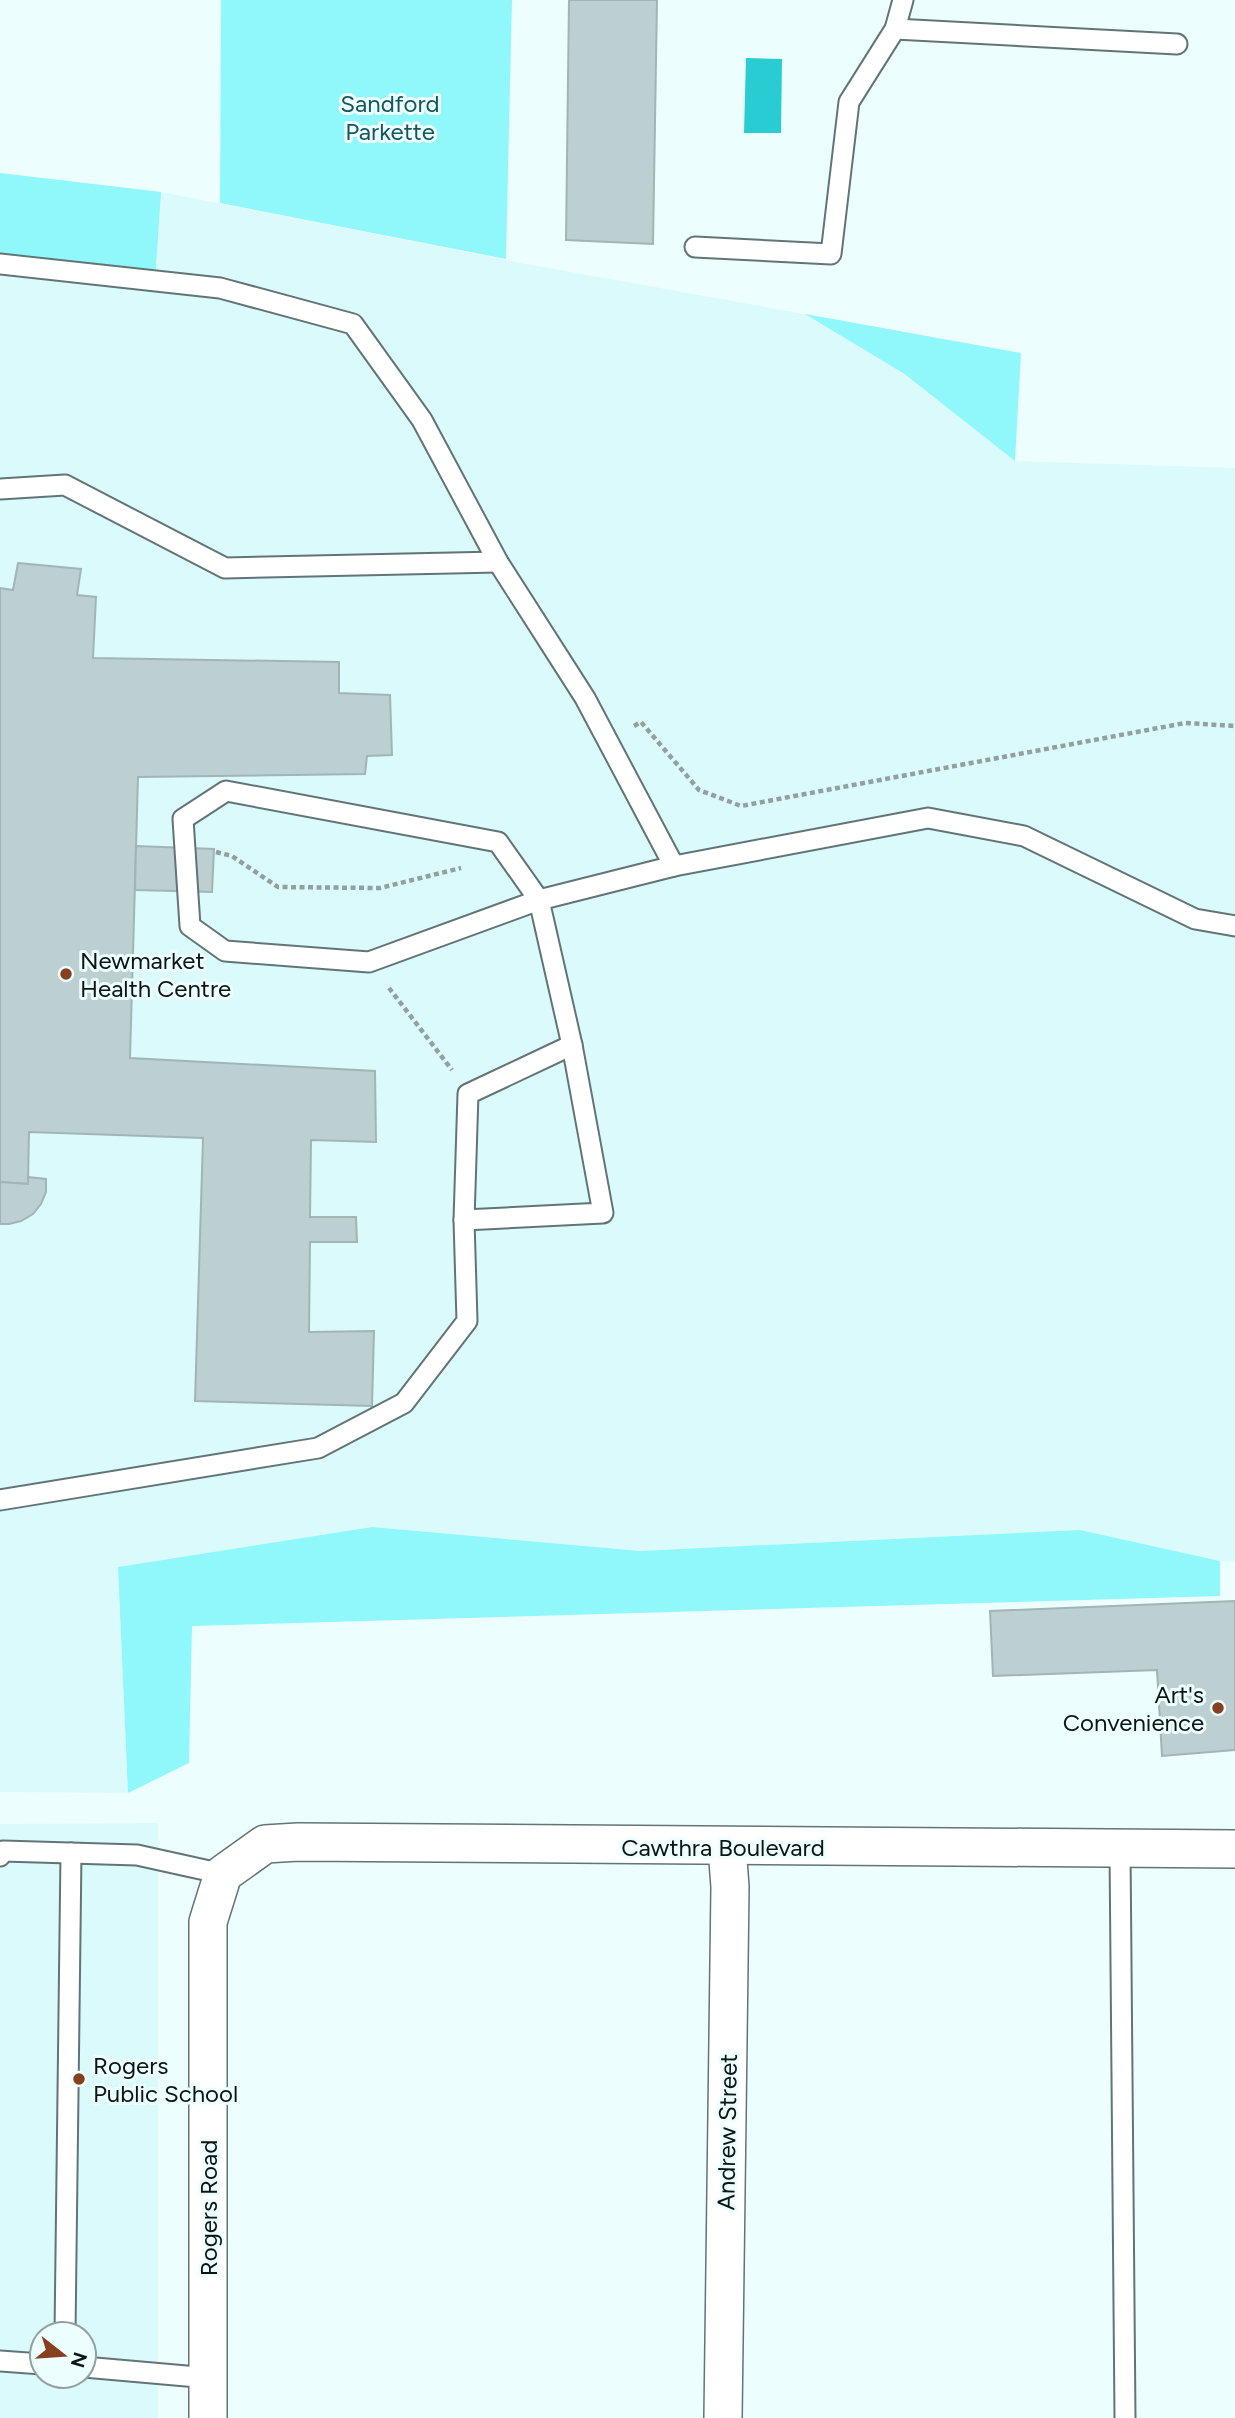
<svg xmlns="http://www.w3.org/2000/svg" width="1235" height="2418" font-family="Figtree,sans-serif">
	<style>
		.built { fill: #dbfafb; fill-rule: evenodd }
		.green { fill: #90f7fb }
		.water { fill: #28ccd2 }
		.building { fill: #bcd0d1; stroke: #a1b5b5; stroke-width: 2 }
		.lines { fill: none; stroke-linecap: round; stroke-linejoin: round }
		.service-casing { stroke: #627475; stroke-width: 23 }
		.minor-casing { stroke: #627475; stroke-width: 40 }
		.path { stroke: #93a0a0; stroke-width: 4.5; stroke-dasharray: 5 3.5; stroke-linecap: butt }
		.service { stroke: #fff; stroke-width: 19 }
		.minor { stroke: #fff; stroke-width: 37 }
		.poi-dot { fill: #87401f; stroke: #edfefe; stroke-width: 2.5 }
		.labels { text-anchor: middle; dominant-baseline: central; stroke-width: 6; stroke-linejoin: round; paint-order: stroke }
		.park-label { font-size: 24px; fill: #165558; stroke: #edfefe }
		.poi-label { font-size: 24px; fill: #0d1414; stroke: #edfefe; text-anchor: start }
		.street-label { font-size: 24px; fill: #0d1414; stroke: #edfefe }
	</style>
	<rect width="100%" height="100%" fill="#edfefe"/>
	<g class="built">
		<polygon points="0,173 161,192 527,264 903,332 903,374 1015,461 1235,468 1235,1562 1220,1561 1080,1530 640,1551 372,1527 118,1567 128,1793 0,1792"/>
		<path d="M158,1823V2418H0V1824ZM42,2334H84V2376H42Z"/>
	</g>
	<g class="green">
		<polygon points="221,0 512,0 506,259 220,203"/>
		<polygon points="0,173 161,192 155,281 0,264"/>
		<polygon points="805,314 1021,353 1015,461 903,373"/>
		<polygon points="372,1527 640,1551 1080,1530 1220,1561 1220,1596 192,1626 189,1763 128,1793 118,1567"/>
	</g>
	<polygon class="water" points="746,58 782,59 781,133 744,133"/>
	<g class="building">
		<polygon points="569,0 657,0 653,244 566,240"/>
		<polygon points="18,563 81,569 77,595 96,597 93,658 339,662 339,693 390,695 392,755 367,756 365,774 138,777 130,1058 375,1071 376,1142 311,1140 310,1217 356,1217 357,1242 310,1242 309,1332 374,1331 372,1406 195,1401 203,1138 29,1132 28,1184 0,1182 0,588 13,590"/>
		<polygon points="136,846 214,849 212,892 135,890"/>
		<polygon points="28,1177 46,1179 46,1192 41,1204 33,1214 21,1221 9,1224 0,1224 0,1182 28,1184"/>
		<polygon points="1235,1601 1235,1750 1162,1756 1157,1670 993,1676 990,1611"/>
	</g>
	<g class="lines">
		<defs>
			<g id="service">
				<polyline points="895,29 1177,44"/>
				<polyline points="695,247 831,254 849,102 895,29 903,0"/>
				<polyline points="0,264 220,288 353,324 422,420 498,562 585,698 674,866"/>
				<polyline points="0,489 65,485 225,568 498,562"/>
				<polyline points="464,1220 603,1213 572,1045 539,900 498,842 226,791 183,819 190,926 225,951 369,962 539,900 674,866 928,818 1024,836 1195,919 1235,926"/>
				<polyline points="0,1500 318,1448 404,1403 467,1321 464,1220 468,1094 572,1045"/>
				<polyline points="1120,1849 1125,2418"/>
				<polyline points="0,1856 3,1851 137,1855 223,1874"/>
				<polyline points="65,2334 71,1853"/>
				<polyline points="0,2361 42,2364"/>
				<polyline points="84,2367 209,2378"/>
			</g>
			<g id="minor">
				<polyline points="208,2418 208,1922 223,1874 265,1844 298,1842 1235,1849"/>
				<polyline points="723,2418 730,1887 727,1847"/>
			</g>
		</defs>
		<use href="#service" class="service-casing"/>
		<use href="#minor" class="minor-casing"/>
		<g class="path">
			<polyline points="634,726 641,722 699,790 741,806 1185,723 1235,726"/>
			<polyline points="216,852 232,856 278,887 380,888 461,868"/>
			<polyline points="389,988 452,1070"/>
		</g>
		<use href="#service" class="service"/>
		<use href="#minor" class="minor"/>
	</g>
	<g class="poi-dot">
		<circle cx="66" cy="974" r="7"/>
		<circle cx="1218" cy="1708" r="7"/>
		<circle cx="79" cy="2079" r="7"/>
	</g>
	<g class="labels">
		<g class="park-label">
			<text x="390" y="103">Sandford<tspan x="390" dy="28">Parkette</tspan></text>
		</g>
		<g class="poi-label">
			<text x="80" y="960">Newmarket<tspan x="80" dy="28">Health Centre</tspan></text>
			<text x="1204" y="1694" text-anchor="end">Art's<tspan x="1204" dy="28">Convenience</tspan></text>
			<text x="93" y="2065">Rogers<tspan x="93" dy="28">Public School</tspan></text>
		</g>
		<g class="street-label">
			<text x="723" y="1847">Cawthra Boulevard</text>
			<text transform="translate(727 2132) rotate(-89)">Andrew Street</text>
			<text transform="translate(208 2208) rotate(-90)">Rogers Road</text>
		</g>
	</g>
	<g transform="translate(63 2355) rotate(107)"><circle r="33" fill="#edfefe" stroke="#93a0a0" stroke-width="2"/>
	<path d="M0-5L12 26L0 18L-12 26Z" fill="#87401f"/>
	<text y="-10" font-size="19" font-weight="bold" text-anchor="middle" fill="#0d1414">N</text>
	</g>
</svg>
